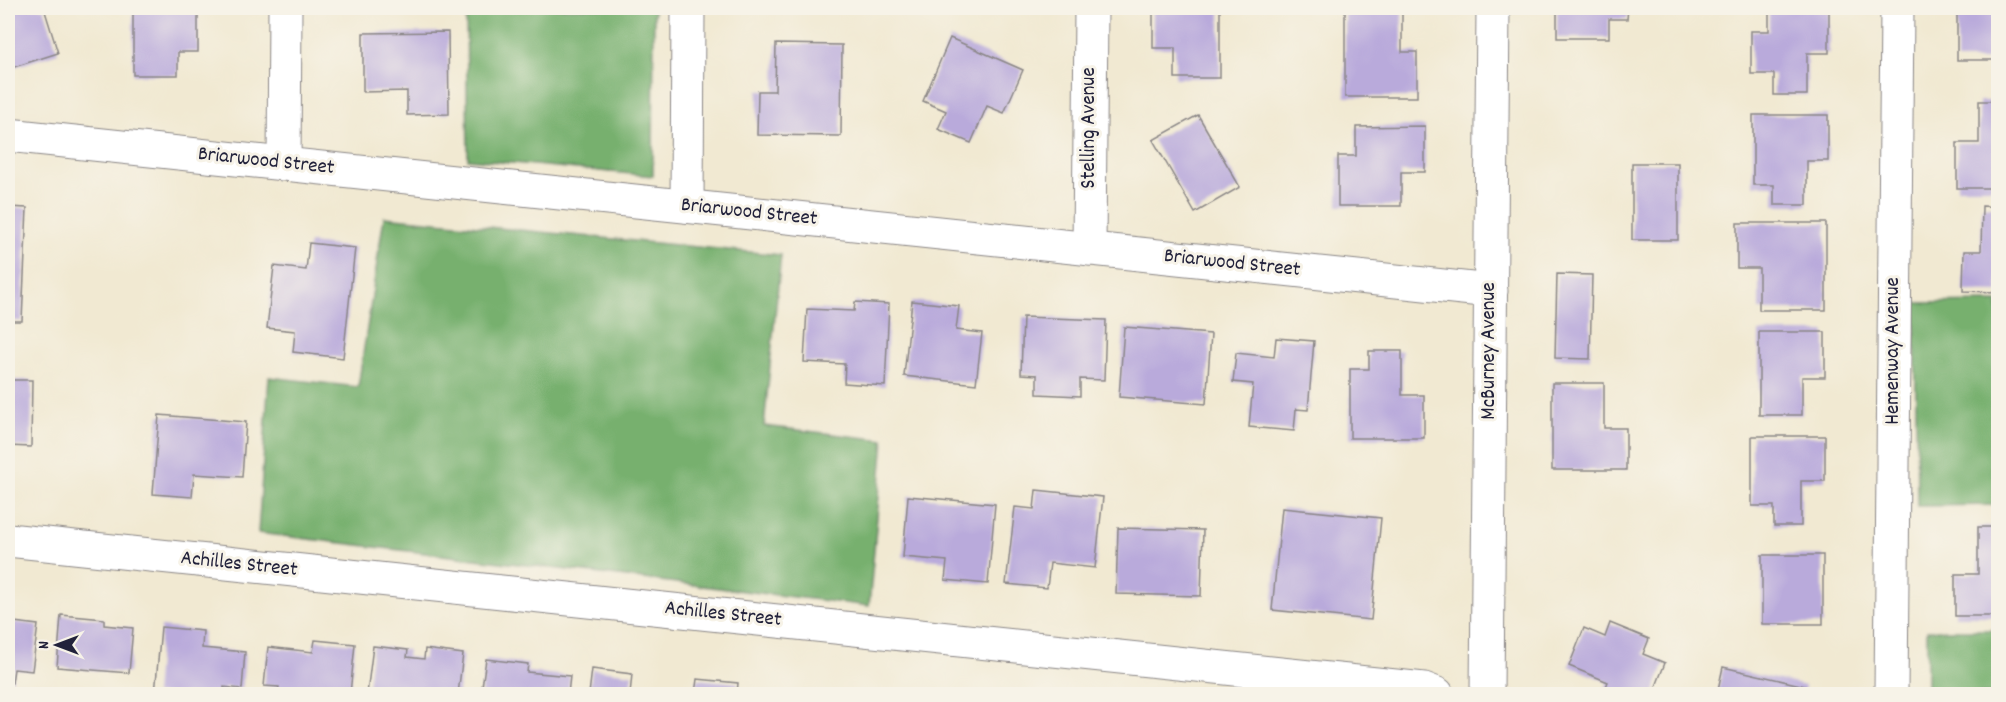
<svg xmlns="http://www.w3.org/2000/svg" width="2006" height="702" font-family="Dekko,sans-serif">
	<style>
		.forest { fill: #77b06e; stroke: #4c6954; stroke-width: 1.5 }
		.building { fill: #b9aadb }
		.lines { fill: none; stroke-linecap: round; stroke-linejoin: round }
		.minor-casing { stroke: #8a8686; stroke-width: 35 }
		.minor { stroke: #fff; stroke-width: 33 }
		.labels { text-anchor: middle; dominant-baseline: central; stroke-width: 6; stroke-linejoin: round; paint-order: stroke }
		.street-label { font-size: 21px; fill: #22223b; stroke: #f7f3e8 }
	</style>
	<rect width="100%" height="100%" fill="#f7f3e8"/>
	<filter id="ink" filterUnits="userSpaceOnUse"><feTurbulence type="fractalNoise" baseFrequency=".0167" numOctaves="2"/><feDisplacementMap in="SourceGraphic" scale="12" xChannelSelector="R" yChannelSelector="G"/><feConvolveMatrix kernelMatrix="1 2 1 2 8 2 1 2 1" color-interpolation-filters="sRGB"/></filter>
	<filter id="wash" filterUnits="userSpaceOnUse"><feTurbulence type="fractalNoise" baseFrequency=".008" numOctaves="4" result="noise"/><feDisplacementMap in="SourceGraphic" scale="24" xChannelSelector="R" yChannelSelector="G"/><feGaussianBlur stdDeviation="1.35" result="paint"/><feColorMatrix in="noise" values="0 0 0 0 0 0 0 0 0 0 0 0 0 0 0 0 0 1.4 0 .05"/><feComposite in="paint" operator="in"/></filter>
	<g filter="url(#wash)">
		<rect width="100%" height="100%" fill="#f1e9d2"/>
		<g class="forest">
			<polygon points="466,8 654,8 653,176 468,159"/>
			<polygon points="384,217 781,255 764,426 884,440 869,606 258,533 269,377 358,387"/>
			<polygon points="1998,302 1998,505 1917,506 1915,303"/>
			<polygon points="1998,630 1998,694 1927,694 1927,630"/>
		</g>
		<g id="blocks">
			<g class="building">
				<polygon points="8,8 44,8 58,53 8,69"/>
				<polygon points="133,8 198,8 198,52 178,52 178,75 133,75"/>
				<polygon points="1153,8 1220,8 1220,78 1175,78 1175,48 1153,48"/>
				<polygon points="1345,8 1402,8 1402,52 1417,52 1417,97 1345,97"/>
				<polygon points="1557,8 1628,8 1627,19 1609,19 1609,38 1557,38"/>
				<polygon points="1769,8 1829,8 1829,53 1807,53 1807,95 1774,95 1774,74 1751,74 1751,31 1769,31"/>
				<rect x="1957" y="8" width="41" height="52"/>
				<polygon points="448,32 449,114 407,115 407,91 363,92 363,33"/>
				<polygon points="950,38 1023,70 1004,113 987,106 971,143 938,129 946,111 923,101"/>
				<polygon points="776,44 842,45 841,136 757,135 758,91 775,91"/>
				<polygon points="1979,101 1998,101 1998,188 1957,188 1957,143 1979,143"/>
				<polygon points="1198,115 1240,187 1195,213 1153,140"/>
				<polygon points="1753,115 1828,115 1828,161 1807,161 1807,205 1774,205 1774,185 1753,185"/>
				<polygon points="1425,126 1425,172 1401,172 1401,206 1338,206 1338,156 1356,156 1356,127"/>
				<rect x="1632" y="163" width="46" height="77"/>
				<polygon points="1982,206 1998,207 1998,292 1963,291 1964,251 1981,251"/>
				<polygon points="8,207 27,208 22,321 8,321"/>
				<polygon points="1737,223 1826,223 1826,310 1759,310 1759,268 1737,268"/>
				<polygon points="309,243 355,248 343,358 293,352 295,331 267,328 274,266 306,270"/>
				<polygon points="1557,274 1592,275 1590,359 1555,358"/>
				<polygon points="912,301 959,306 956,330 982,333 976,384 904,376"/>
				<polygon points="855,302 889,304 885,386 844,383 845,364 804,362 807,309 854,311"/>
				<polygon points="1023,317 1106,320 1104,380 1080,379 1080,396 1037,394 1037,375 1021,374"/>
				<polygon points="1124,327 1211,334 1206,404 1119,397"/>
				<polygon points="1759,332 1825,332 1825,377 1802,377 1802,415 1759,415"/>
				<polygon points="1276,338 1314,341 1308,410 1296,409 1294,431 1249,427 1253,384 1233,382 1236,353 1274,357"/>
				<polygon points="1369,351 1402,351 1402,395 1424,395 1424,438 1350,438 1350,369 1369,369"/>
				<polygon points="8,380 32,380 31,447 8,446"/>
				<polygon points="1552,383 1604,383 1604,428 1626,428 1626,470 1552,470"/>
				<polygon points="159,415 246,422 242,477 194,474 192,497 153,494"/>
				<polygon points="1752,436 1825,436 1825,481 1801,481 1801,526 1774,526 1774,506 1752,506"/>
				<polygon points="1036,490 1103,497 1095,568 1050,563 1047,588 1006,584 1015,507 1034,509"/>
				<polygon points="908,496 995,504 988,584 945,580 947,561 903,557"/>
				<polygon points="1282,508 1381,518 1371,620 1272,610"/>
				<polygon points="1978,527 1998,527 1998,616 1955,616 1955,574 1978,574"/>
				<polygon points="1118,528 1203,530 1201,596 1116,594"/>
				<rect x="1762" y="555" width="61" height="69"/>
				<polygon points="61,615 104,619 104,625 133,628 129,673 57,667"/>
				<polygon points="14,622 38,625 32,671 14,669 12,683 8,683 8,629 13,630"/>
				<polygon points="1610,623 1649,639 1643,654 1665,663 1653,694 1603,694 1608,682 1569,666 1584,628 1605,637"/>
				<polygon points="161,627 203,631 202,648 245,652 242,689 224,687 224,694 155,694"/>
				<polygon points="315,640 355,644 350,694 278,694 279,687 264,686 268,647 313,652"/>
				<polygon points="373,646 408,650 407,657 424,659 425,649 463,654 458,694 367,694"/>
				<polygon points="486,659 528,664 527,672 570,676 568,694 481,694"/>
				<polygon points="1723,667 1805,686 1803,694 1717,694"/>
				<polygon points="592,669 632,674 630,694 589,694"/>
				<polygon points="697,679 738,683 737,694 695,694"/>
			</g>
		</g>
	</g>
	<g filter="url(#ink)">
		<use href="#blocks" fill-opacity="0" stroke="#8a8686" stroke-width="1.5"/>
		<g class="lines">
			<defs>
				<g id="minor">
					<polyline points="8,135 1491,291"/>
					<polyline points="284,163 285,8"/>
					<polyline points="687,206 688,8"/>
					<polyline points="1089,249 1091,8"/>
					<polyline points="8,540 1424,689 1437,694"/>
					<polyline points="1487,694 1493,8"/>
					<polyline points="1891,694 1897,8"/>
				</g>
			</defs>
			<use href="#minor" class="minor-casing"/>
			<use href="#minor" class="minor"/>
		</g>
	</g>
	<g class="labels">
		<g class="street-label">
			<text transform="translate(1090 128) rotate(-90)">Stelling Avenue</text>
			<text transform="translate(266 162) rotate(6)">Briarwood Street</text>
			<text transform="translate(749 213) rotate(6)">Briarwood Street</text>
			<text transform="translate(1232 264) rotate(6)">Briarwood Street</text>
			<text transform="translate(1490 351) rotate(-90)">McBurney Avenue</text>
			<text transform="translate(1894 351) rotate(-90)">Hemenway Avenue</text>
			<text transform="translate(239 565) rotate(6)">Achilles Street</text>
			<text transform="translate(723 615) rotate(6)">Achilles Street</text>
		</g>
	</g>
	<rect width="2006" height="702" fill="none" stroke="#f7f3e8" stroke-width="30"/>
	<g transform="translate(57 645) rotate(270)" stroke="#f7f3e8" stroke-width="4.5" paint-order="stroke">
	<path d="M0-4.5L10 22L0 15L-10 22Z" fill="#22223b"/>
	<text y="-9" font-size="16" font-weight="bold" text-anchor="middle" fill="#22223b">N</text>
	</g>
</svg>
